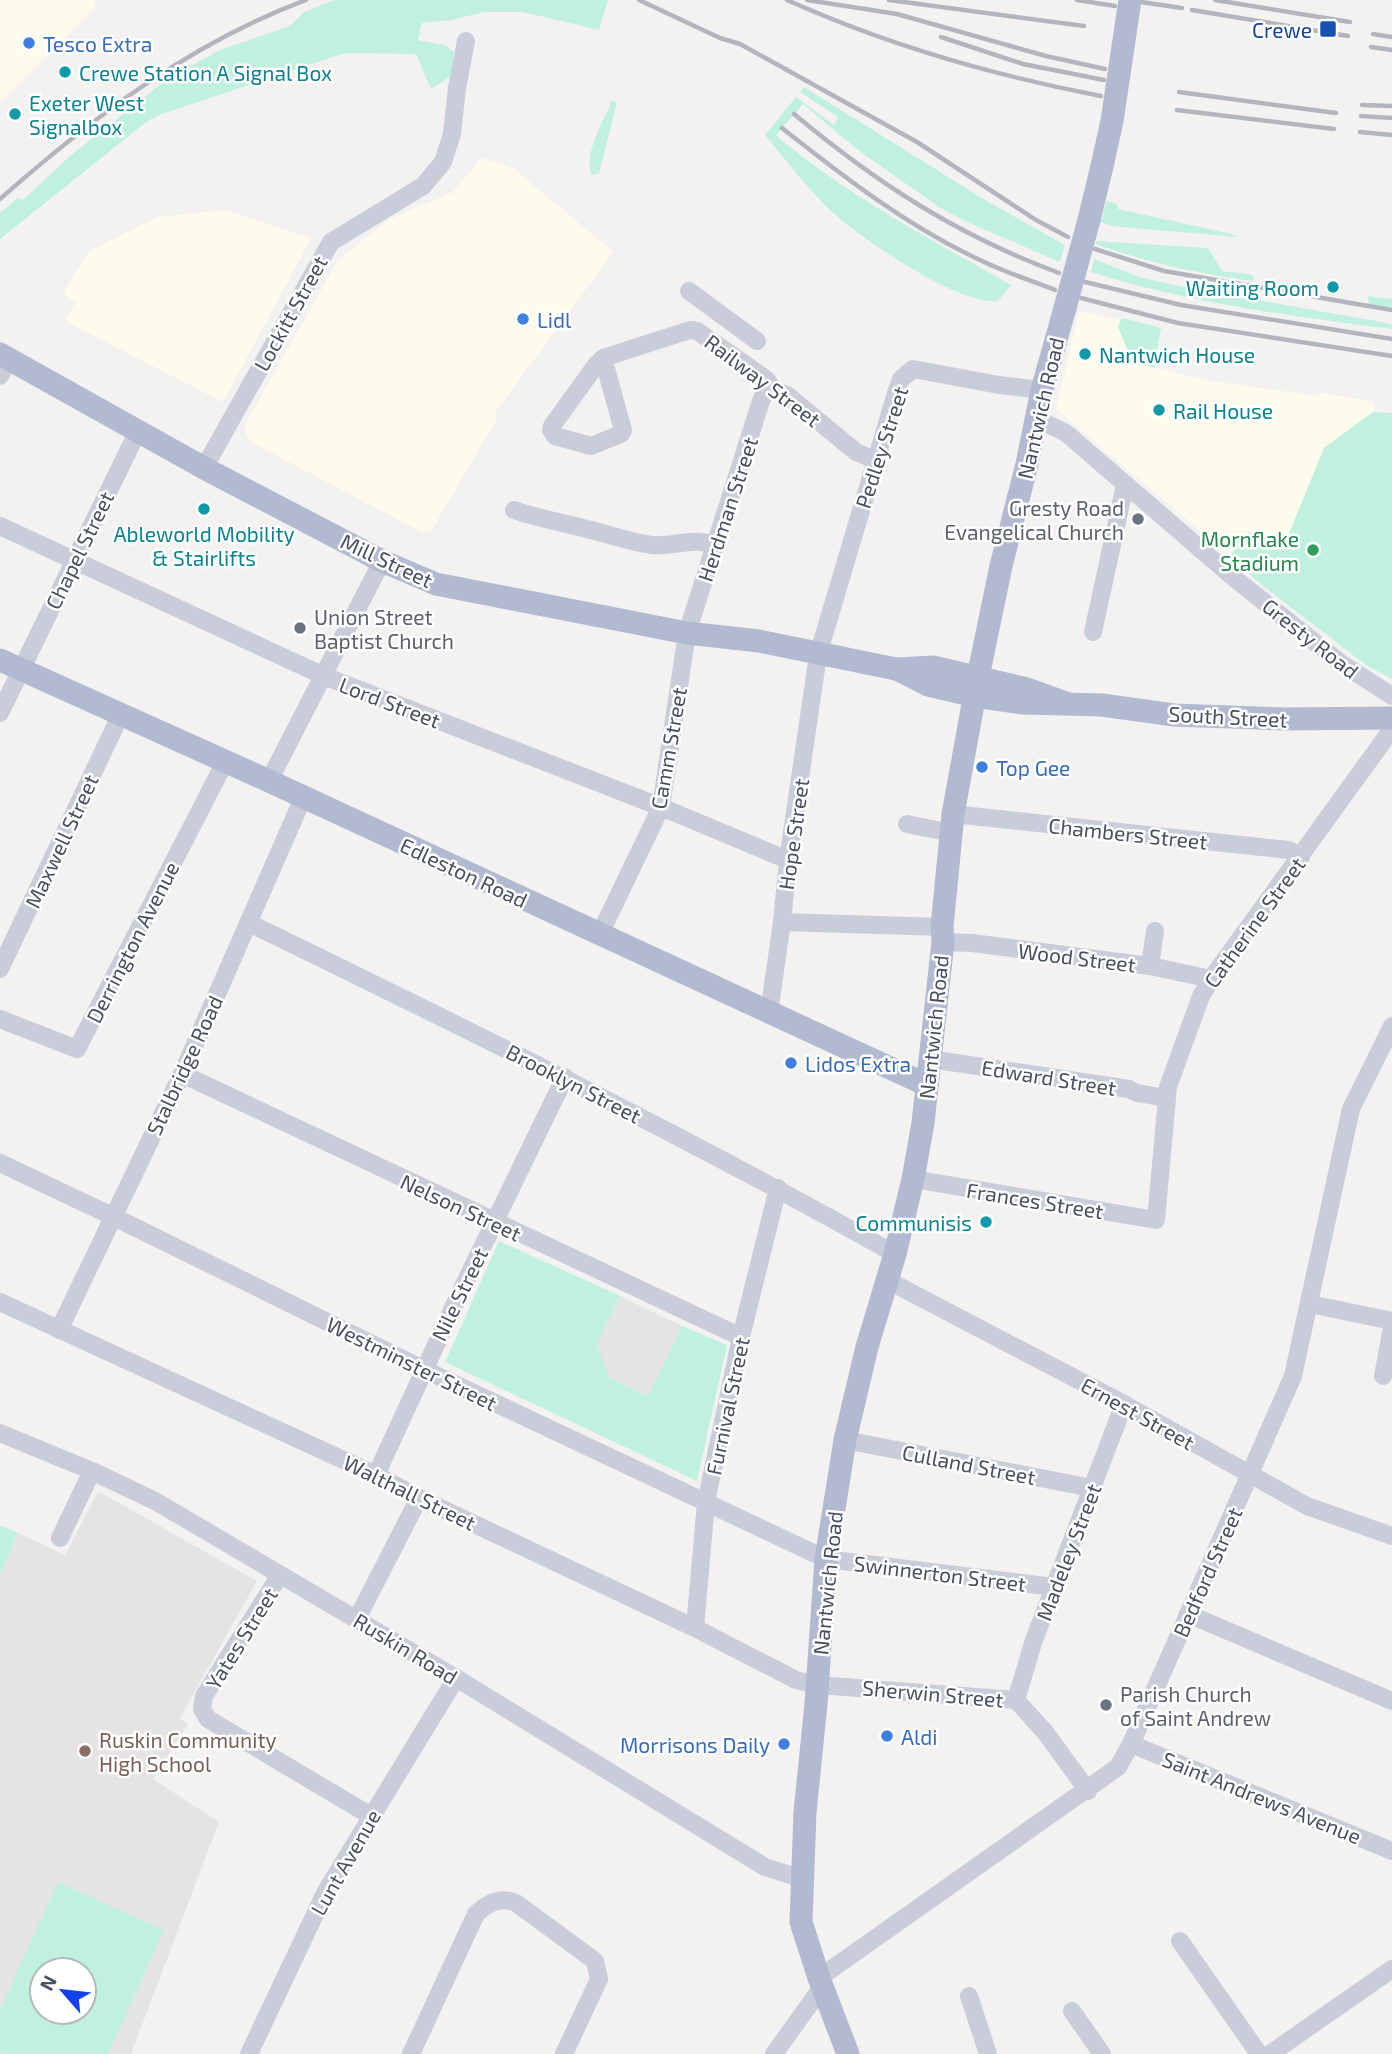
<svg xmlns="http://www.w3.org/2000/svg" width="1392" height="2054" font-family="'Exo 2',sans-serif">
	<style>
		.commercial { fill: #fdfcec }
		.education { fill: #e5e3e3; fill-rule: evenodd }
		.green { fill: #c0f1de; fill-rule: evenodd }
		.lines { fill: none; stroke-linecap: round; stroke-linejoin: round }
		.minor { stroke: #c8cdd9; stroke-width: 18 }
		.major { stroke: #b1bad1; stroke-width: 23 }
		.rail { stroke: #b3b5bc; stroke-width: 4.5 }
		.major-bridge { stroke: #b1bad1; stroke-width: 23 }
		.transit-dot { fill: #1a4fb4; stroke: #fff; stroke-width: 2.5 }
		.shop-dot { fill: #3f7fe0; stroke: #fff; stroke-width: 2.5 }
		.culture-dot { fill: #0f9aa8; stroke: #fff; stroke-width: 2.5 }
		.worship-dot { fill: #6b7280; stroke: #fff; stroke-width: 2.5 }
		.leisure-dot { fill: #2e9e5b; stroke: #fff; stroke-width: 2.5 }
		.education-dot { fill: #8d6e63; stroke: #fff; stroke-width: 2.5 }
		.labels { text-anchor: middle; dominant-baseline: central; stroke-width: 5; stroke-linejoin: round; paint-order: stroke }
		.transit-label { font-size: 21px; fill: #164399; stroke: #fff; text-anchor: end }
		.shop-label { font-size: 21px; fill: #366cbe; stroke: #fff; text-anchor: start }
		.culture-label { font-size: 21px; fill: #0d838f; stroke: #fff; text-anchor: start }
		.street-label { font-size: 21px; fill: #484f60; stroke: #fff }
		.worship-label { font-size: 21px; fill: #5b616d; stroke: #fff; text-anchor: start }
		.leisure-label { font-size: 21px; fill: #27864d; stroke: #fff; text-anchor: end }
		.education-label { font-size: 21px; fill: #785e54; stroke: #fff; text-anchor: start }
	</style>
	<rect width="100%" height="100%" fill="#f4f2f1"/>
	<g class="commercial">
		<polygon points="0,0 94,0 95,8 0,103"/>
		<polygon points="481,158 514,169 613,252 496,411 496,420 431,531 422,532 251,442 246,433 245,425 339,259 388,220 453,192"/>
		<polygon points="225,210 311,238 223,402 65,321 75,303 63,294 90,251 158,217"/>
		<polygon points="1079,311 1120,320 1118,327 1134,363 1205,380 1316,396 1322,393 1371,401 1375,406 1373,412 1324,448 1285,543 1248,532 1230,556 1056,409"/>
	</g>
	<g class="education">
		<polygon points="620,1296 682,1326 649,1396 609,1377 596,1344"/>
		<path d="M98,1491L257,1581L180,1718L188,1724L153,1779L219,1822L131,2054H0V1574L18,1533L65,1555ZM42,1970H84V2012H42Z"/>
	</g>
	<g class="green">
		<polygon points="334,0 608,0 599,30 523,12 484,12 452,20 422,23 418,40 445,45 454,52 451,76 431,89 416,54 345,53 159,115 145,123 0,239 0,213 18,198 23,200 70,156 170,77 220,50 290,26 304,12"/>
		<path d="M804,87L985,200L1065,245L1060,262L967,222L939,207L858,150L803,104L776,135C847,196 931,239 1011,285L998,301C959,306 858,237 829,209C806,187 786,160 765,135L796,97L834,125L838,117L800,92Z"/>
		<path d="M611,100L617,102L599,173L592,175C583,155 602,124 610,106Z"/>
		<polygon points="1107,201 1117,204 1118,209 1236,235 1236,237 1112,226 1101,222"/>
		<path d="M1096,241L1208,248L1222,271L1254,275L1253,281C1200,274 1149,263 1098,245L1096,244Z"/>
		<path d="M1094,259L1139,277L1174,285L1392,324V329C1291,316 1189,303 1091,272Z"/>
		<polygon points="1368,296 1392,299 1392,308 1369,304"/>
		<polygon points="1122,318 1161,328 1154,368 1133,363 1118,327"/>
		<polygon points="1373,412 1392,413 1392,679 1366,665 1258,582 1230,556 1248,532 1285,543 1324,448"/>
		<polygon points="499,1241 620,1296 597,1344 609,1377 648,1396 682,1326 727,1345 697,1481 445,1362"/>
		<polygon points="0,1525 18,1533 0,1574"/>
		<path d="M58,1882L164,1930L108,2054H7L0,2051V2009ZM42,1970H84V2012H42Z"/>
	</g>
	<g class="lines">
		<g class="minor">
			<polyline points="689,291 757,341"/>
			<polyline points="603,358 596,365 552,426 551,430 555,436 591,446 621,434 623,430 603,358 690,330 697,331 760,375 767,380 773,390 787,395 856,452 875,460"/>
			<polyline points="0,376 9,359"/>
			<polyline points="1037,419 1066,433 1234,578 1342,664 1392,696"/>
			<polyline points="204,468 331,242 423,186 443,162 452,134 457,88 466,41"/>
			<path d="M514,510C537,518 559,522 583,528C606,533 628,542 652,545C676,547 690,537 717,545"/>
			<polyline points="0,526 324,676 661,807 788,860"/>
			<polyline points="1093,632 1125,485"/>
			<polyline points="0,713 138,431"/>
			<polyline points="269,781 382,561"/>
			<polyline points="953,814 1289,850 1301,857"/>
			<polyline points="907,824 951,833"/>
			<polyline points="782,922 942,927"/>
			<path d="M249,923C466,1029 684,1135 895,1254"/>
			<polyline points="600,934 661,807 687,633 761,401 764,394 773,390"/>
			<polyline points="943,942 972,943 1150,966 1211,979"/>
			<polyline points="1150,966 1155,931"/>
			<polyline points="0,969 121,714"/>
			<polyline points="769,1013 782,922 788,860 818,655 896,393 901,379 913,369 999,385 1042,390"/>
			<polyline points="0,1019 77,1049 225,762"/>
			<polyline points="930,1059 1129,1089 1137,1093 1166,1098"/>
			<polyline points="182,1074 741,1337"/>
			<polyline points="0,1163 112,1216 423,1369 826,1559 1054,1587"/>
			<polyline points="913,1179 1156,1220 1168,1087 1201,996 1211,979 1392,729"/>
			<polyline points="887,1280 1124,1404 1307,1506 1392,1536"/>
			<polyline points="0,1302 376,1475 419,1498 695,1628 796,1680 818,1685 1016,1700 1045,1732 1088,1791"/>
			<polyline points="1310,1304 1392,1321"/>
			<polyline points="59,1330 182,1074 303,798"/>
			<polyline points="1383,1376 1392,1328"/>
			<polyline points="0,1433 92,1471 155,1501 456,1678 765,1867 803,1879"/>
			<polyline points="845,1440 1092,1488"/>
			<polyline points="376,1475 458,1297 565,1077"/>
			<polyline points="60,1538 92,1471"/>
			<polyline points="280,1575 204,1696 202,1709 208,1719 371,1816"/>
			<polyline points="1188,1614 1392,1701"/>
			<polyline points="357,1619 419,1498"/>
			<polyline points="695,1628 706,1502 741,1337 778,1188"/>
			<polyline points="1016,1700 1034,1640 1124,1404"/>
			<polyline points="1131,1744 1392,1851"/>
			<polyline points="1180,1941 1259,2054"/>
			<polyline points="819,1978 1118,1767 1131,1744 1293,1376 1351,1109 1392,1026"/>
			<polyline points="969,1996 988,2054"/>
			<polyline points="1072,2011 1102,2054"/>
			<polyline points="249,2054 325,1893 456,1678"/>
			<path d="M411,2054L476,1914C488,1903 500,1896 516,1903L595,1961L599,1979L564,2054"/>
			<polyline points="774,2054 822,1987"/>
			<polyline points="1270,2054 1392,1969"/>
		</g>
		<g class="major">
			<polyline points="1089,220 1102,166"/>
			<polyline points="0,354 204,468 382,561 436,584 687,633 759,641 896,669 933,667 1027,689 1066,703"/>
			<polyline points="0,660 269,781 927,1085"/>
			<polyline points="899,670 928,685 975,696 1023,703 1102,705 1174,715 1285,719 1392,718"/>
			<polyline points="848,2054 819,1978 801,1922 805,1812 816,1704 826,1559 845,1440 867,1347 895,1254 913,1179 923,1123 943,942 942,927 953,814 978,677 1001,566 1027,464 1042,390 1065,308"/>
		</g>
		<g class="rail">
			<polyline points="639,0 720,38 740,44 917,142 1036,220 1068,237"/>
			<path d="M787,0C885,44 996,76 1101,96"/>
			<polyline points="807,0 897,14 1046,56 1105,69"/>
			<polyline points="889,0 1084,26"/>
			<polyline points="1077,0 1115,6"/>
			<polyline points="1215,0 1350,22"/>
			<polyline points="1141,2 1182,8"/>
			<polyline points="1192,10 1348,36"/>
			<polyline points="1373,34 1392,37"/>
			<polyline points="941,37 1023,64 1104,80"/>
			<polyline points="1371,47 1392,50"/>
			<polyline points="1179,92 1336,113"/>
			<polyline points="1362,105 1392,106"/>
			<polyline points="1177,110 1334,129"/>
			<path d="M794,114C878,184 957,235 1059,273"/>
			<polyline points="1361,116 1392,118"/>
			<path d="M782,128C844,177 907,226 980,260C1004,272 1030,280 1055,290"/>
			<polyline points="1360,132 1392,135"/>
			<path d="M0,199C92,118 190,43 306,0"/>
			<polyline points="1095,249 1164,271 1392,310"/>
			<polyline points="1085,282 1181,305 1392,339"/>
			<polyline points="1081,298 1178,323 1392,356"/>
		</g>
		<g class="major-bridge">
			<polyline points="1102,166 1112,121 1130,0"/>
			<polyline points="1065,308 1089,220"/>
		</g>
	</g>
	<rect class="transit-dot" x="1319" y="20" width="18" height="18" rx="3.5"/>
	<g class="shop-dot">
		<circle cx="29" cy="43" r="7"/>
		<circle cx="523" cy="319" r="7"/>
		<circle cx="982" cy="767" r="7"/>
		<circle cx="791" cy="1063" r="7"/>
		<circle cx="887" cy="1736" r="7"/>
		<circle cx="784" cy="1744" r="7"/>
	</g>
	<g class="culture-dot">
		<circle cx="65" cy="72" r="7"/>
		<circle cx="15" cy="114" r="7"/>
		<circle cx="1333" cy="287" r="7"/>
		<circle cx="1085" cy="354" r="7"/>
		<circle cx="1159" cy="410" r="7"/>
		<circle cx="204" cy="509" r="7"/>
		<circle cx="986" cy="1222" r="7"/>
	</g>
	<g class="worship-dot">
		<circle cx="1138" cy="519" r="7"/>
		<circle cx="300" cy="628" r="7"/>
		<circle cx="1106" cy="1705" r="7"/>
	</g>
	<circle class="leisure-dot" cx="1313" cy="550" r="7"/>
	<circle class="education-dot" cx="85" cy="1751" r="7"/>
	<g class="labels">
		<g class="transit-label">
			<text x="1312" y="29">Crewe</text>
		</g>
		<g class="shop-label">
			<text x="43" y="43">Tesco Extra</text>
			<text x="537" y="319">Lidl</text>
			<text x="996" y="767">Top Gee</text>
			<text x="805" y="1063">Lidos Extra</text>
			<text x="901" y="1736">Aldi</text>
			<text x="770" y="1744" text-anchor="end">Morrisons Daily</text>
		</g>
		<g class="culture-label">
			<text x="79" y="72">Crewe Station A Signal Box</text>
			<text x="29" y="102">Exeter West<tspan x="29" dy="24">Signalbox</tspan></text>
			<text x="1319" y="287" text-anchor="end">Waiting Room</text>
			<text x="1099" y="354">Nantwich House</text>
			<text x="1173" y="410">Rail House</text>
			<text x="204" y="533" text-anchor="middle">Ableworld Mobility<tspan x="204" dy="24">&amp; Stairlifts</tspan></text>
			<text x="972" y="1222" text-anchor="end">Communisis</text>
		</g>
		<g class="street-label">
			<text transform="translate(290 313) rotate(-61)">Lockitt Street</text>
			<text transform="translate(763 380) rotate(37)">Railway Street</text>
			<text transform="translate(1040 408) rotate(-77)">Nantwich Road</text>
			<text transform="translate(881 447) rotate(-72)">Pedley Street</text>
			<text transform="translate(727 509) rotate(-72)">Herdman Street</text>
			<text transform="translate(79 550) rotate(-64)">Chapel Street</text>
			<text transform="translate(387 560) rotate(25)">Mill Street</text>
			<text transform="translate(1311 638) rotate(38)">Gresty Road</text>
			<text transform="translate(390 702) rotate(21)">Lord Street</text>
			<text transform="translate(1228 716) rotate(3)">South Street</text>
			<text transform="translate(668 748) rotate(-80)">Camm Street</text>
			<text transform="translate(1128 833) rotate(6)">Chambers Street</text>
			<text transform="translate(793 834) rotate(-82)">Hope Street</text>
			<text transform="translate(61 841) rotate(-65)">Maxwell Street</text>
			<text transform="translate(464 872) rotate(25)">Edleston Road</text>
			<text transform="translate(1254 922) rotate(-54)">Catherine Street</text>
			<text transform="translate(132 942) rotate(-63)">Derrington Avenue</text>
			<text transform="translate(1077 957) rotate(7)">Wood Street</text>
			<text transform="translate(933 1027) rotate(-84)">Nantwich Road</text>
			<text transform="translate(184 1065) rotate(-65)">Stalbridge Road</text>
			<text transform="translate(1049 1077) rotate(9)">Edward Street</text>
			<text transform="translate(574 1083) rotate(27)">Brooklyn Street</text>
			<text transform="translate(1035 1200) rotate(9)">Frances Street</text>
			<text transform="translate(461 1207) rotate(25)">Nelson Street</text>
			<text transform="translate(459 1294) rotate(-64)">Nile Street</text>
			<text transform="translate(412 1363) rotate(26)">Westminster Street</text>
			<text transform="translate(727 1406) rotate(-78)">Furnival Street</text>
			<text transform="translate(1138 1413) rotate(29)">Ernest Street</text>
			<text transform="translate(969 1464) rotate(11)">Culland Street</text>
			<text transform="translate(410 1492) rotate(26)">Walthall Street</text>
			<text transform="translate(1068 1552) rotate(-69)">Madeley Street</text>
			<text transform="translate(1207 1572) rotate(-66)">Bedford Street</text>
			<text transform="translate(940 1573) rotate(7)">Swinnerton Street</text>
			<text transform="translate(827 1583) rotate(-84)">Nantwich Road</text>
			<text transform="translate(241 1638) rotate(-58)">Yates Street</text>
			<text transform="translate(406 1648) rotate(31)">Ruskin Road</text>
			<text transform="translate(933 1693) rotate(5)">Sherwin Street</text>
			<text transform="translate(1262 1797) rotate(22)">Saint Andrews Avenue</text>
			<text transform="translate(345 1862) rotate(-60)">Lunt Avenue</text>
		</g>
		<g class="worship-label">
			<text x="1124" y="507" text-anchor="end">Gresty Road<tspan x="1124" dy="24">Evangelical Church</tspan></text>
			<text x="314" y="616">Union Street<tspan x="314" dy="24">Baptist Church</tspan></text>
			<text x="1120" y="1693">Parish Church<tspan x="1120" dy="24">of Saint Andrew</tspan></text>
		</g>
		<g class="leisure-label">
			<text x="1299" y="538">Mornflake<tspan x="1299" dy="24">Stadium</tspan></text>
		</g>
		<g class="education-label">
			<text x="99" y="1739">Ruskin Community<tspan x="99" dy="24">High School</tspan></text>
		</g>
	</g>
	<g transform="translate(63 1991) rotate(298)"><circle r="33" fill="#ffffff" stroke="#b6b9bf" stroke-width="2"/>
	<path d="M0-5L12 26L0 18L-12 26Z" fill="#1342ec"/>
	<text y="-10" font-size="19" font-weight="bold" text-anchor="middle" fill="#484f60">N</text>
	</g>
</svg>
